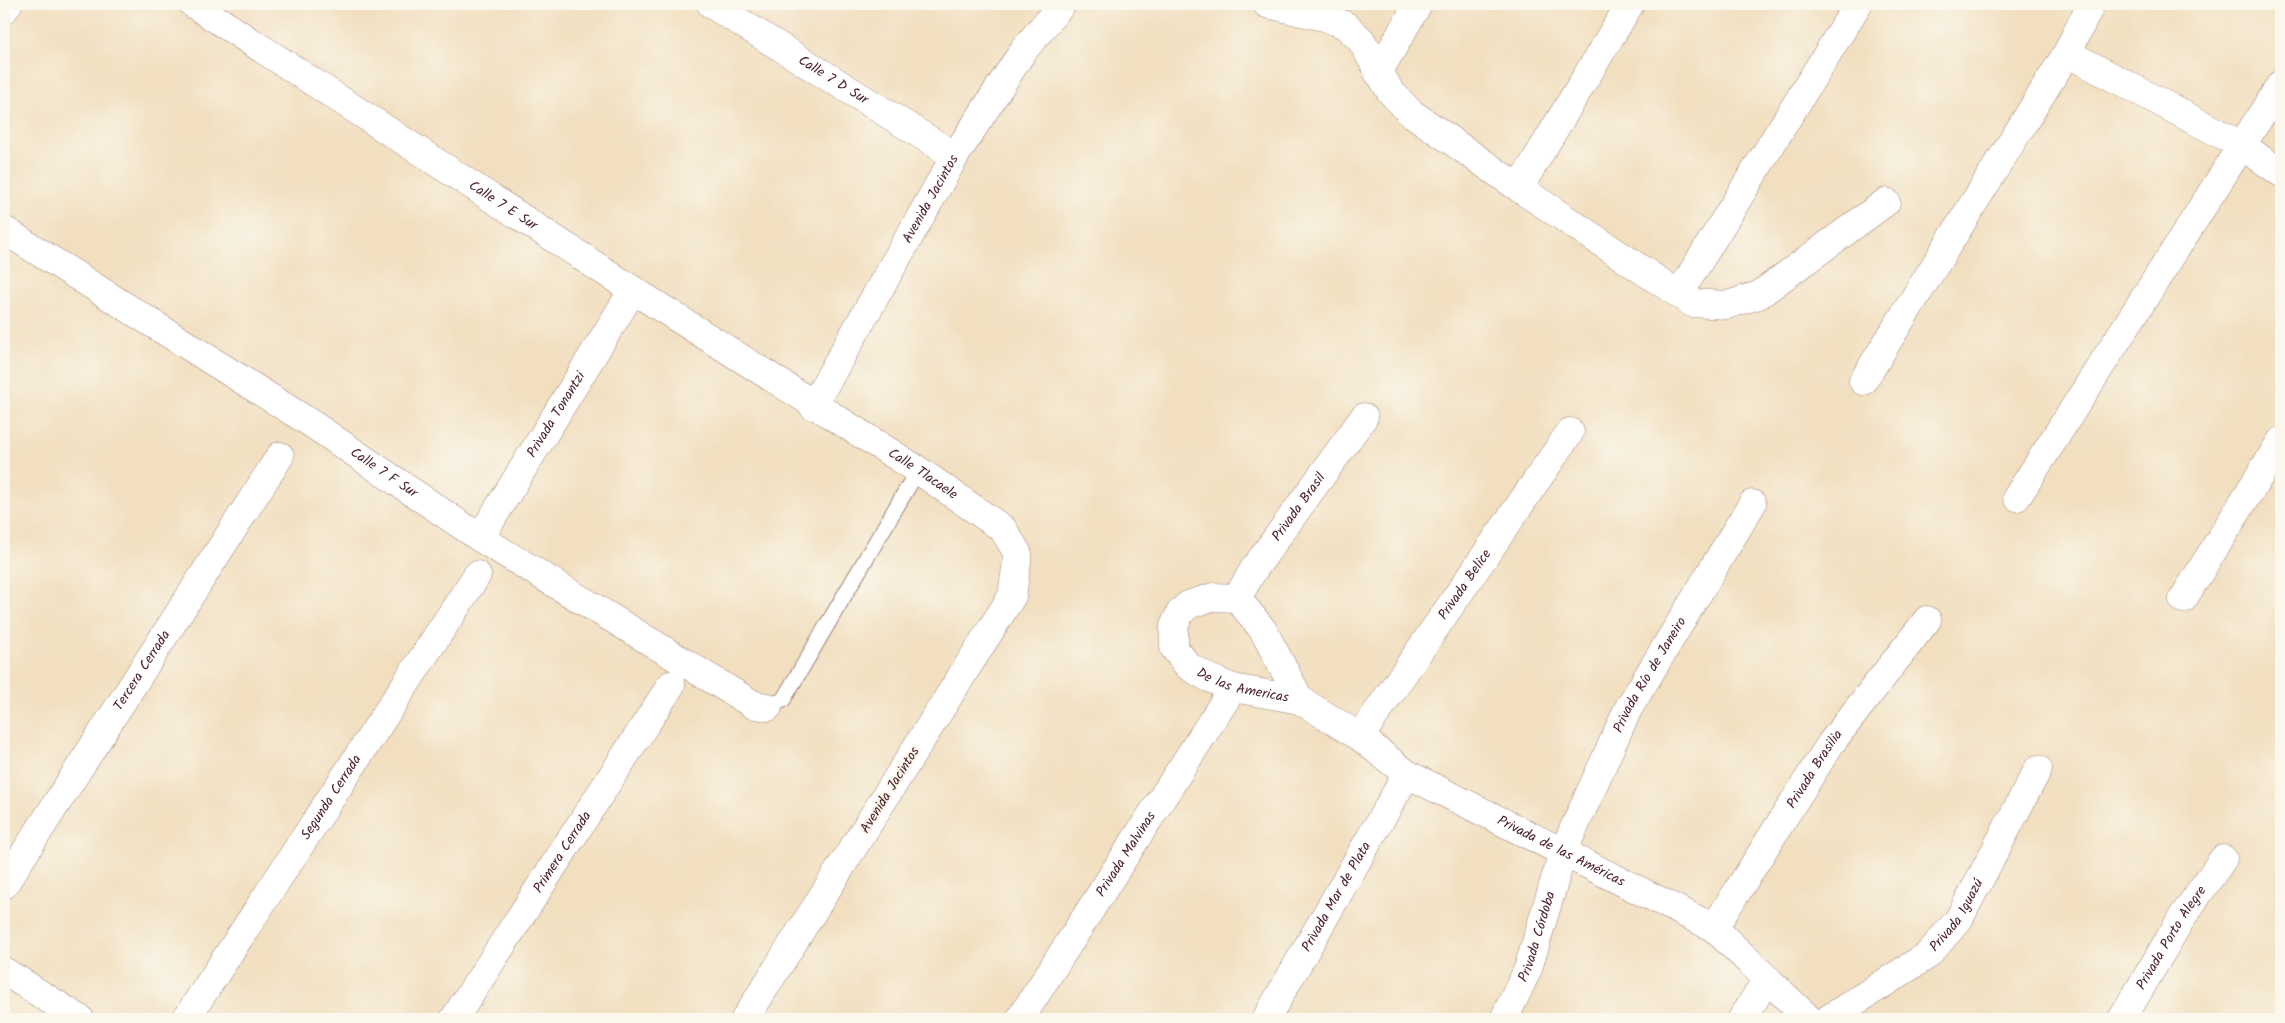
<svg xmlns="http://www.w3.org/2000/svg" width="2285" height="1023" font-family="Kalam,sans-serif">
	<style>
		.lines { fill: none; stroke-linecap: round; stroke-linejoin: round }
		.lane-casing { stroke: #9e7f76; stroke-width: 17 }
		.street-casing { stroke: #9e7f76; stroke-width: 29 }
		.lane { stroke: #fff; stroke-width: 15 }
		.street { stroke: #fff; stroke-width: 28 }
		.labels { text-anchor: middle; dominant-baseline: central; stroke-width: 4.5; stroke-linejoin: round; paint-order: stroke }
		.street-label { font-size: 14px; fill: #4a1f2b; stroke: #fbf7ec }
	</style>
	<rect width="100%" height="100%" fill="#fbf7ec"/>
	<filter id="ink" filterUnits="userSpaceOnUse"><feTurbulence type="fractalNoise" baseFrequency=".02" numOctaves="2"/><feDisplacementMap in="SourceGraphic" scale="10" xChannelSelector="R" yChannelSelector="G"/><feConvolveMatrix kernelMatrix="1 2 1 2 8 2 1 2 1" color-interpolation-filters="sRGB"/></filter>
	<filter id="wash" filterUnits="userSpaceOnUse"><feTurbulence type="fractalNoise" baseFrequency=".0096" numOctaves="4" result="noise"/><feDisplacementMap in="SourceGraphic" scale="20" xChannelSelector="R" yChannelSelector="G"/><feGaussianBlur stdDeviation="1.12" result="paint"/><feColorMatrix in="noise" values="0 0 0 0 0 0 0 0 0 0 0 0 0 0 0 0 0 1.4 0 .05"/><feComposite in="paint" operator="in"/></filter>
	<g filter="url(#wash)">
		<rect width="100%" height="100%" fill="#f1dfc0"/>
	</g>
	<g filter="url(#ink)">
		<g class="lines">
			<defs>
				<polyline id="lane" points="768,707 783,700 918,470"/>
				<g id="street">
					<path id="s1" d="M193,4L633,290L918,470L1003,529L1018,554L1012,596L745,1019"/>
					<path id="s2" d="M711,4L955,156"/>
					<polyline points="1267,4 1324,17 1345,25 1361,40 1390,91 1410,112 1519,188 1692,303 1727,305 1759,295 1886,202"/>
					<polyline points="4,10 8,4"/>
					<polyline points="2067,53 2241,145 2281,173"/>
					<polyline points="1378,73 1418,4"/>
					<polyline points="1519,188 1630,4"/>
					<path id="s3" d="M4,230L312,424L480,538L754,705L768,707"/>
					<polyline points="1679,294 1858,4"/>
					<polyline points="1863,381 2067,53 2091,4"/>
					<path id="s4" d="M813,406L955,156L1023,51L1062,4"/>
					<polyline points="2017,497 2281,84"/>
					<path id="s5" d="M480,538L633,290"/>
					<path id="s6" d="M1237,598L1254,569L1364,417"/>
					<polyline points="2183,599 2281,441"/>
					<path id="s7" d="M1300,700L1263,630L1237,598L1213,597L1188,605L1180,613L1174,626V648L1188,666L1209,678L1233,688L1300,700L1360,737L1407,774L1714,928L1809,1019"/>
					<path id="s8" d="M1360,737L1570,432"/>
					<path id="s9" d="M4,885L280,456"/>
					<path id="s10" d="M1714,928L1831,743L1927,620"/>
					<polyline points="4,971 80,1019"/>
					<path id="s11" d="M186,1019L477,575"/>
					<path id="s12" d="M454,1019L671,685"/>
					<path id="s13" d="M1020,1019L1233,688"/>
					<path id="s14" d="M1266,1019L1407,774"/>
					<path id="s15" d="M1504,1019L1528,969L1563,852L1628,709L1752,504"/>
					<polyline points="1742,1019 1767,979"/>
					<path id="s16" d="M1828,1019L1928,955L1959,919L2038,769"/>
					<path id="s17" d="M2122,1019L2183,916L2223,859"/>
				</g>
			</defs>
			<use href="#lane" class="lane-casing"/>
			<use href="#street" class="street-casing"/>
			<use href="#lane" class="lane"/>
			<use href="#street" class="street"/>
		</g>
	</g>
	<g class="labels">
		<g class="street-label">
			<text stroke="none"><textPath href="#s2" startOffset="144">Calle 7 D Sur</textPath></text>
			<text stroke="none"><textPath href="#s4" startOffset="238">Avenida Jacintos</textPath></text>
			<text stroke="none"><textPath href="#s1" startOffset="370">Calle 7 E Sur</textPath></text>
			<text stroke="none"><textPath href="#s5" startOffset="145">Privada Tonantzi</textPath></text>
			<text stroke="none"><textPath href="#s3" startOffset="451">Calle 7 F Sur</textPath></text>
			<text stroke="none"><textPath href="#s1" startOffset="868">Calle Tlacaele</textPath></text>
			<text stroke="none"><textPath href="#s6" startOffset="110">Privada Brasil</textPath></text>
			<text stroke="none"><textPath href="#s8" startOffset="185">Privada Belice</textPath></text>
			<text stroke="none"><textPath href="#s9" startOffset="255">Tercera Cerrada</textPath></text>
			<text stroke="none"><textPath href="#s15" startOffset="375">Privada Río de Janeiro</textPath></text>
			<text stroke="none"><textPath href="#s7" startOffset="300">De las Americas</textPath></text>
			<text stroke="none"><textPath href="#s10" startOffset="188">Privada Brasilia</textPath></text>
			<text transform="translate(890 790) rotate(-58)">Avenida Jacintos</text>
			<text stroke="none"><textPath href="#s11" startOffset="265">Segunda Cerrada</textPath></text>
			<text stroke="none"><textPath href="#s7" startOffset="662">Privada de las Américas</textPath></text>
			<text stroke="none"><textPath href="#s12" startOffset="199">Primera Cerrada</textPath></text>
			<text stroke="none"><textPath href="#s13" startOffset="196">Privada Malvinas</textPath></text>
			<text stroke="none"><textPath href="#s14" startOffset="141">Privada Mar de Plata</textPath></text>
			<text stroke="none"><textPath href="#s16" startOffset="168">Privada Iguazú</textPath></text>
			<text stroke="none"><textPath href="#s15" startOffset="89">Privada Córdoba</textPath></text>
			<text stroke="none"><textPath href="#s17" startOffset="95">Privada Porto Alegre</textPath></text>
		</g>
	</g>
	<rect width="2285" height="1023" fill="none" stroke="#fbf7ec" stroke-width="20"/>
</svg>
